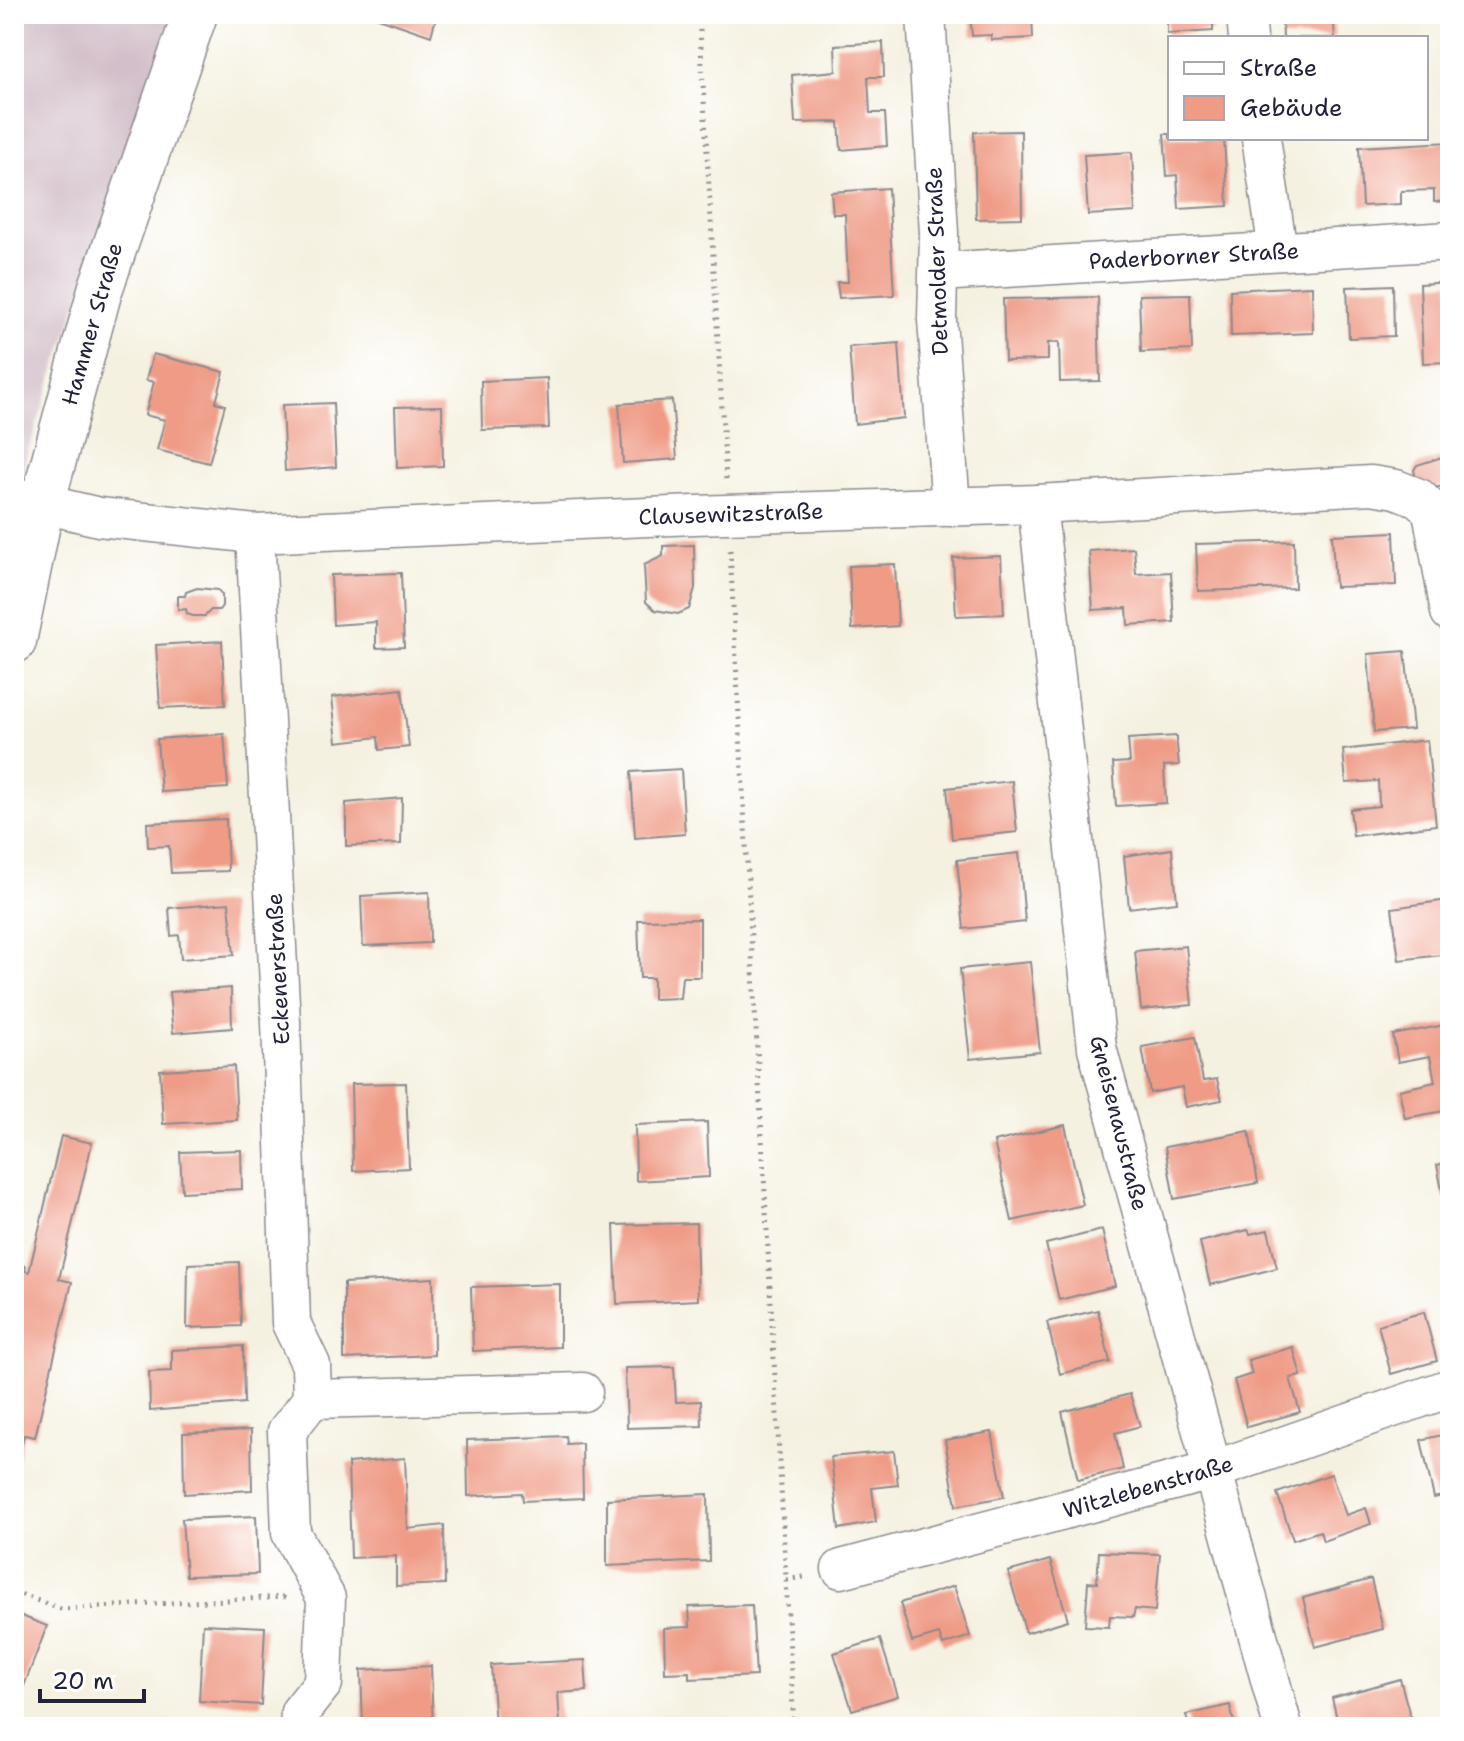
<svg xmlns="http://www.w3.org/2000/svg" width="1464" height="1741" font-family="'Shantell Sans',sans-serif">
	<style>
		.industrial { fill: #d2bdc8 }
		.building { fill: #ef9b86 }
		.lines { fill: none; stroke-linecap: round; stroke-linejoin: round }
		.minor-casing { stroke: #8c8a8e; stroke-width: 41 }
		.major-casing { stroke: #8c8a8e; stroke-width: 47 }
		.path { stroke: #8c8a8e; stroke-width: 5; stroke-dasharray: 2 6; stroke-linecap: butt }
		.minor { stroke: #fff; stroke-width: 38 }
		.major { stroke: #fff; stroke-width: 44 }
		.labels { text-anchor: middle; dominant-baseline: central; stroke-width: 8; stroke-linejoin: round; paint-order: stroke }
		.street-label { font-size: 22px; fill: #22223b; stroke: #fff }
	</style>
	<rect width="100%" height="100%" fill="#fff"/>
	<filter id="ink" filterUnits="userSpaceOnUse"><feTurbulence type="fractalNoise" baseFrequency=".0125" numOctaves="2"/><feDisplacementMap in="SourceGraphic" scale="16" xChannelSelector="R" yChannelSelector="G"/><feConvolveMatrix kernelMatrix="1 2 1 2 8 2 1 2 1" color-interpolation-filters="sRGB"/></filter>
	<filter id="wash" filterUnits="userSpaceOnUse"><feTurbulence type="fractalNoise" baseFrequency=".006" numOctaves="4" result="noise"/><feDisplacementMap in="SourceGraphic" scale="32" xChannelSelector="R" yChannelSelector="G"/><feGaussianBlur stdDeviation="1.8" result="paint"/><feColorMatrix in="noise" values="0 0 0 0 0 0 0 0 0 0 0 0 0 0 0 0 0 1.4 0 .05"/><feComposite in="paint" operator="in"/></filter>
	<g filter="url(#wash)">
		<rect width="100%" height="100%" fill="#f5f1e1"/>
		<polygon class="industrial" points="14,14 173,14 26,457 14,506"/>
		<g id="blocks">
			<g class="building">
				<polygon points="367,14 437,14 431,36"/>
				<polygon points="970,14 1032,14 1033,38 991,40 991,35 972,36"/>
				<polygon points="1167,14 1213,14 1213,31 1167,34"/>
				<polygon points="1282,14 1333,14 1335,38 1283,38"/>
				<polygon points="883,42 884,77 868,77 870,113 885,113 887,146 841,150 839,122 795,123 792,75 836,71 835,45"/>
				<polygon points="1021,131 1022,218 976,219 974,132"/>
				<polygon points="1164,134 1170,134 1170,138 1224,138 1228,206 1179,209 1177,175 1167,176"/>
				<polygon points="1450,142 1450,201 1434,202 1434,190 1401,191 1401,204 1362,206 1359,147"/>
				<polygon points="1132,152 1135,212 1088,215 1084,155"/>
				<polygon points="888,188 894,295 839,298 837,282 848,282 845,214 833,214 831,192"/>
				<polygon points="1450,282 1450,362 1423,363 1420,284"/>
				<polygon points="1393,285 1394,336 1349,338 1347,287"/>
				<polygon points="1312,286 1313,333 1231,336 1230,290"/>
				<polygon points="1190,294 1192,350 1141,352 1139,295"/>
				<polygon points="1098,297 1100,381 1060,382 1059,342 1048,343 1048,360 1005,361 1003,299"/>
				<polygon points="899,343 904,418 855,424 849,347"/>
				<polygon points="153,354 224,372 216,402 225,405 209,463 157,450 165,420 145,415 154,382 146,380"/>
				<polygon points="547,378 549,428 482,430 481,381"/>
				<polygon points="672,400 677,459 623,463 619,404"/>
				<polygon points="333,403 336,467 285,471 282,405"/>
				<polygon points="442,406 443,466 397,468 395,407"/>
				<polygon points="1442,457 1450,463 1450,481 1444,486 1434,488 1416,481 1414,470 1417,465"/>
				<polygon points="1394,532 1396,585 1335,587 1332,535"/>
				<polygon points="1294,541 1295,588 1198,591 1196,544"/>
				<polygon points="694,545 695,588 689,609 678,614 655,610 646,602 644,565 663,556 663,546"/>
				<polygon points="1134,548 1136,574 1171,572 1174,622 1128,625 1127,608 1093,610 1089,551"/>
				<polygon points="1001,556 1004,614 956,616 953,558"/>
				<polygon points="895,564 898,626 852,629 849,566"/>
				<polygon points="401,573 404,647 376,648 376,622 333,625 331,575"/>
				<polygon points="197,588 218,590 222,595 222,606 219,610 211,610 205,616 193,616 187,614 186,609 178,610 178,596 185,596 186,592"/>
				<polygon points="222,641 225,705 160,708 156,645"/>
				<polygon points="1405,651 1413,729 1374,732 1368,654"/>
				<polygon points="402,689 409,747 379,750 378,737 337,742 332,697"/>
				<polygon points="224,734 228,788 161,792 157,739"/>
				<polygon points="1176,736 1179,765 1164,766 1166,803 1116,806 1113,763 1130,762 1128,739"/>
				<polygon points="1427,740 1436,825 1353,836 1350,809 1379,806 1378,781 1346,783 1343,750"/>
				<polygon points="681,769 685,834 635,838 631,772"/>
				<polygon points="1012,781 1017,832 952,839 947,788"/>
				<polygon points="402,798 401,844 346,846 346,803"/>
				<polygon points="226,819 228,871 171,873 169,846 148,847 147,823"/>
				<polygon points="1172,849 1177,902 1129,908 1124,856"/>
				<polygon points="1019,853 1025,922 964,929 957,860"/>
				<polygon points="429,892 430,943 363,946 361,896"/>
				<polygon points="1448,900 1450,954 1399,960 1392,908"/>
				<polygon points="229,903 234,955 181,959 179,935 171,936 169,908"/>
				<polygon points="700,919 700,977 682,977 680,998 653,999 653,978 640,978 638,920"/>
				<polygon points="1186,946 1192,1005 1141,1010 1135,951"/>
				<polygon points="1030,962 1040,1052 970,1059 960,969"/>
				<polygon points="231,988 232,1028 173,1033 169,992"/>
				<polygon points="1450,1024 1450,1110 1405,1118 1399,1090 1435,1082 1430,1056 1398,1062 1393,1035"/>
				<polygon points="1195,1037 1203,1081 1217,1079 1222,1100 1186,1107 1182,1087 1150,1093 1142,1047"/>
				<polygon points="234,1066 237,1120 163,1124 160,1070"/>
				<polygon points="406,1083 409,1168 353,1171 351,1084"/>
				<polygon points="707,1122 709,1177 636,1181 635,1125"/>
				<polygon points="1065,1125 1083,1205 1012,1221 994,1142"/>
				<polygon points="1249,1131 1258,1183 1174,1199 1165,1147"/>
				<polygon points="61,1136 92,1143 59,1279 72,1282 35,1437 24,1435 18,1460 14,1458 14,1263 26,1266 25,1271 29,1272"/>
				<polygon points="241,1150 242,1189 182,1192 180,1152"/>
				<polygon points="1450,1162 1450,1194 1443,1196 1437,1165"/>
				<polygon points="696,1223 698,1300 617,1304 614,1225"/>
				<polygon points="1102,1230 1115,1286 1059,1300 1046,1244"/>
				<polygon points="1248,1230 1250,1234 1268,1230 1277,1268 1210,1285 1200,1242"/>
				<polygon points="239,1262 241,1326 187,1328 188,1264"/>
				<polygon points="433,1278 434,1355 344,1359 344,1283"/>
				<polygon points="560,1284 560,1347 473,1351 471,1287"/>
				<polygon points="1098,1310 1110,1362 1060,1374 1047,1322"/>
				<polygon points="1424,1312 1437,1361 1391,1374 1378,1325"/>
				<polygon points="243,1346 244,1403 150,1411 149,1372 172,1371 172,1350"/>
				<polygon points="1293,1347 1301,1376 1290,1378 1300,1412 1247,1427 1234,1380 1252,1374 1248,1360"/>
				<polygon points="674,1367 676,1402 701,1401 702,1426 627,1428 625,1368"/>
				<polygon points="1130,1394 1140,1426 1115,1433 1123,1469 1078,1480 1062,1412"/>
				<polygon points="251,1430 252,1490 184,1494 183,1433"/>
				<polygon points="992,1432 1004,1497 956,1506 945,1440"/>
				<polygon points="1450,1433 1450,1494 1434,1498 1421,1440"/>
				<polygon points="566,1436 567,1444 582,1443 583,1498 523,1501 522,1493 468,1496 467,1440"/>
				<polygon points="894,1451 898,1485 872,1488 876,1522 839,1529 831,1457"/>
				<polygon points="405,1458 408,1529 444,1525 445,1584 396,1586 396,1556 351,1558 348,1463"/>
				<polygon points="1331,1474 1346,1515 1366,1508 1371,1524 1323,1541 1320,1531 1293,1540 1277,1493"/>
				<polygon points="708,1494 709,1561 607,1566 607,1499"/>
				<polygon points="256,1516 258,1574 186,1576 182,1519"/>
				<polygon points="1099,1552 1160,1554 1155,1611 1135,1609 1133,1617 1110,1616 1109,1627 1085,1626 1088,1582 1097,1583"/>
				<polygon points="1050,1560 1068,1620 1026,1633 1008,1572"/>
				<polygon points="1371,1579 1383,1629 1315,1647 1303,1598"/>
				<polygon points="954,1586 970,1636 943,1645 939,1634 912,1642 900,1603"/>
				<polygon points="752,1605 756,1676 689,1679 689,1672 665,1673 664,1628 690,1627 689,1607"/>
				<polygon points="14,1613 47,1626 14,1712"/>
				<polygon points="203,1624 265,1627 261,1705 199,1701"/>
				<polygon points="880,1639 898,1696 852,1710 834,1653"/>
				<polygon points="585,1660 587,1691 558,1693 560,1725 495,1727 491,1665"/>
				<polygon points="431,1666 433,1727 363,1727 361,1670"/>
				<polygon points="1400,1679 1412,1723 1399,1727 1339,1727 1332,1698"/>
				<polygon points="1230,1705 1235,1727 1189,1727 1186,1715"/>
			</g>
		</g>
	</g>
	<g filter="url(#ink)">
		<use href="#blocks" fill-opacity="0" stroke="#8c8a8e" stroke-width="2"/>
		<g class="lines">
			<defs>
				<g id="minor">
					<polyline points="926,14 939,233 937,320 951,507"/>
					<polyline points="1246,14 1248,38"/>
					<polyline points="1261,138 1278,251"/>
					<polyline points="939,272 1450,241"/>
					<polyline points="14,497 99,517 255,534 694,515 1037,504 1371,485 1396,489 1419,498 1432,511 1450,612"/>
					<polyline points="1037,504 1097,1048 1283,1727"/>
					<polyline points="255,534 281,1022 291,1323 311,1365 312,1399 287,1431 291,1533 326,1598 323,1683 300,1712 299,1727"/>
					<polyline points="312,1399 583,1392"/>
					<polyline points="841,1569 1211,1471 1450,1388"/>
				</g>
				<polyline id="major" points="14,641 42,504 100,290 195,14"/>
			</defs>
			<use href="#minor" class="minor-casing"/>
			<use href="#major" class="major-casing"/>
			<g class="path">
				<polyline points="699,14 726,480"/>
				<polyline points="730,550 794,1727"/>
				<polyline points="786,1580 809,1576"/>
				<polyline points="14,1592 61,1609 283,1597 284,1595"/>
			</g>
			<use href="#minor" class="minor"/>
			<use href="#major" class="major"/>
		</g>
	</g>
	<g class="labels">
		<g class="street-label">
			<text transform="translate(1194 256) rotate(-3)">Paderborner Straße</text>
			<text transform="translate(937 261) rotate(-92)">Detmolder Straße</text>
			<text transform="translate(92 324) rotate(-74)">Hammer Straße</text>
			<text transform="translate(731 514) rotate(-2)">Clausewitzstraße</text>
			<text transform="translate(278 969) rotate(-93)">Eckenerstraße</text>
			<text transform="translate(1119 1123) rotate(76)">Gneisenaustraße</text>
			<text transform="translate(1148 1487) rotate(-16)">Witzlebenstraße</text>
		</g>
	</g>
	<rect width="1464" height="1741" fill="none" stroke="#fff" stroke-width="48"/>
	<rect x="1168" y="36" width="260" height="104" fill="#ffffff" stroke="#a7a7b1" stroke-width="2"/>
	<rect x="1184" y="62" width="40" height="12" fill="#ffffff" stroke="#a7a7b1" stroke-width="2"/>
	<text x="1240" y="76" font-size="24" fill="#22223b">Straße</text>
	<rect x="1184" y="96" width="40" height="24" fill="#ef9b86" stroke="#a7a7b1" stroke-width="2"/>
	<text x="1240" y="116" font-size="24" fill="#22223b">Gebäude</text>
	<path d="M40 1689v12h104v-12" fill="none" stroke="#22223b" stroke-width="4"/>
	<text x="52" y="1689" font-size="24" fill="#22223b" stroke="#ffffff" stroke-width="6" paint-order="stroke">20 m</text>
</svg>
